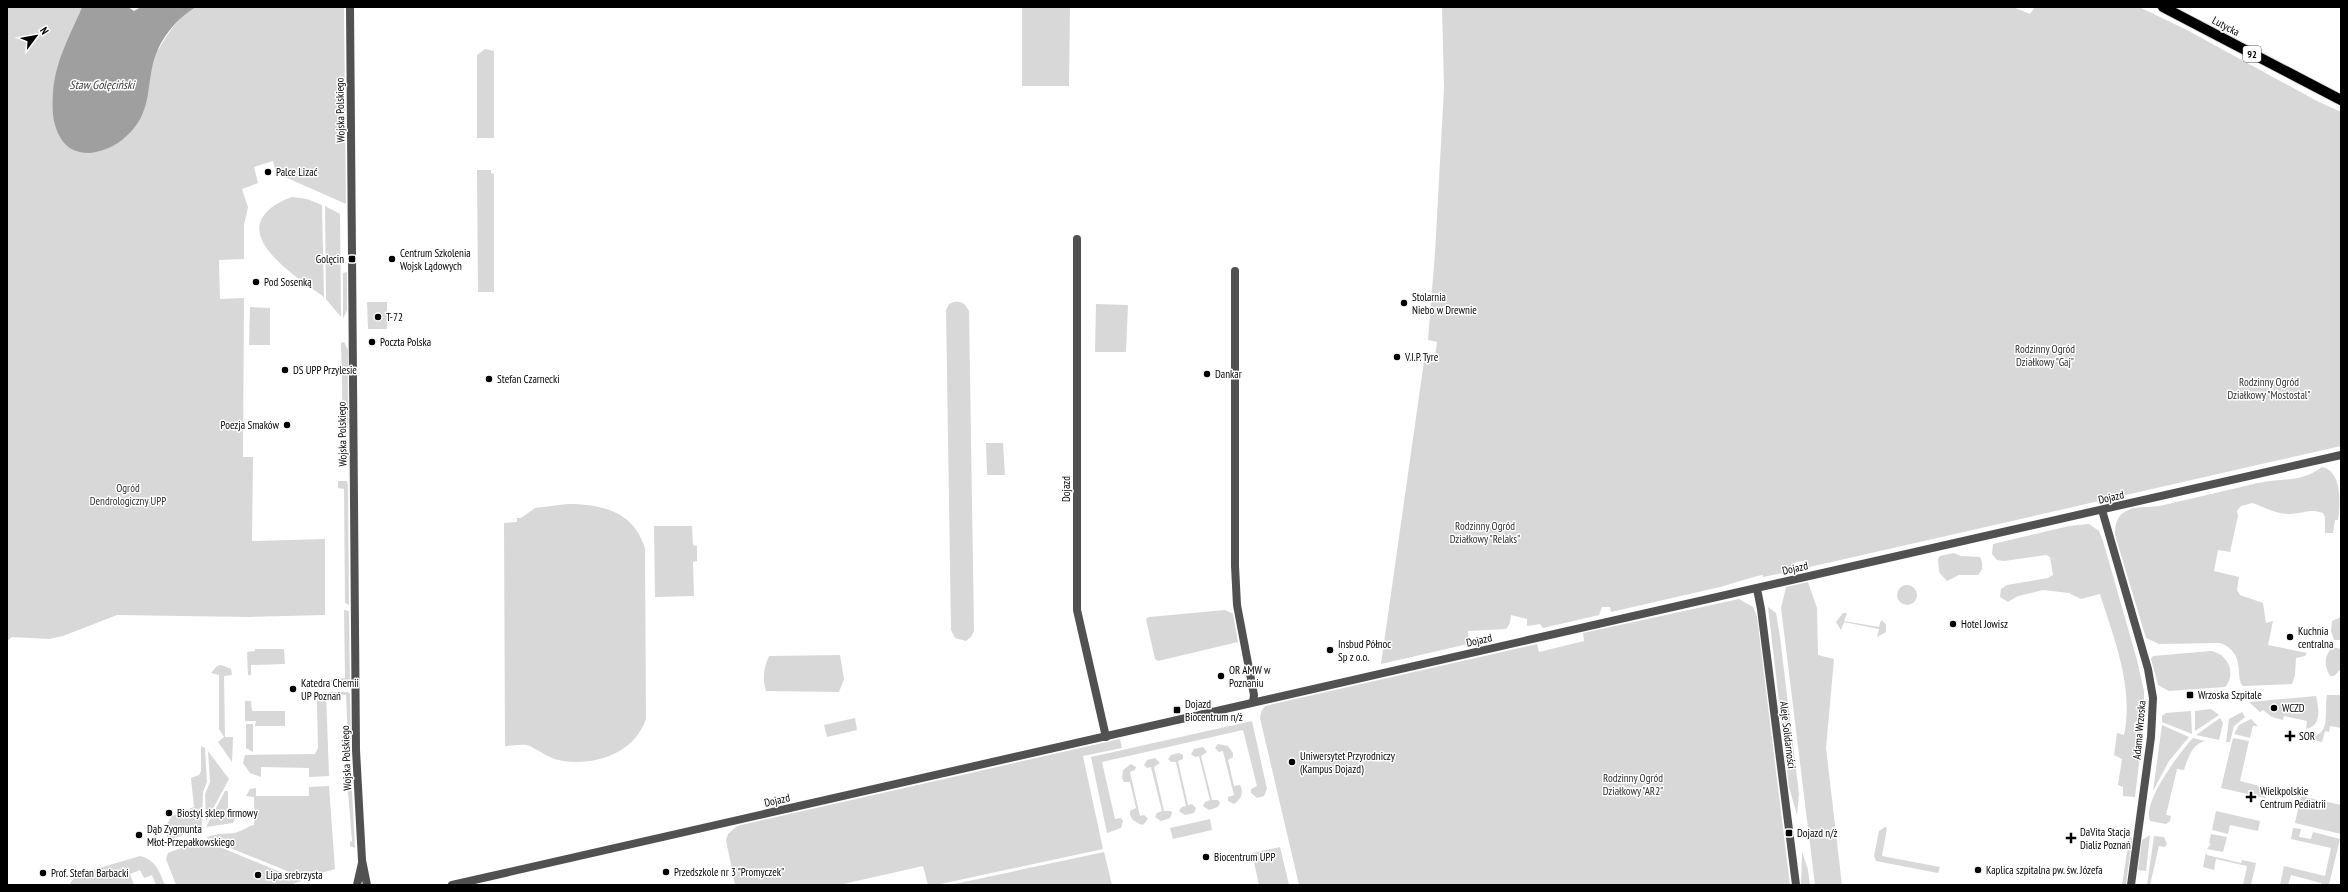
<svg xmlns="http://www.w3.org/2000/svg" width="2348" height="892" font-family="'PT Sans Narrow',sans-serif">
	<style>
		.green { fill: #d8d8d8 }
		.water { fill: #9f9f9f }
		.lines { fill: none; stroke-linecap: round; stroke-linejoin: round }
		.primary-casing { stroke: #dbdbdb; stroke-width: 12 }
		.minor { stroke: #515151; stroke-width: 8 }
		.tertiary { stroke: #515151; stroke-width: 8 }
		.primary { stroke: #000; stroke-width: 10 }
		.poi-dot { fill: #000; stroke: #fff; stroke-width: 1.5 }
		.labels { text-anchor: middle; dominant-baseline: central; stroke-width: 3; stroke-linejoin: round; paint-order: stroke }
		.shield { fill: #fff; stroke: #4c4c4c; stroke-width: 1 }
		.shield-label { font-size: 10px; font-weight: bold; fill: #000 }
		.street-label { font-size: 11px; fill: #000; stroke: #fff }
		.poi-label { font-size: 11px; fill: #000; stroke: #fff; text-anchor: start }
		.park-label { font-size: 11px; fill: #2f2f2f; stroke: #fff }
		.water-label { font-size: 12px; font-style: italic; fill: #404040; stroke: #fff }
	</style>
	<rect width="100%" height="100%" fill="#fff"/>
	<g class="green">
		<path d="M7,7H82L77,19L158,50C169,32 177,18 196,7H344L346,204L276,173L273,161L254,167L258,183L242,189L248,207L244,225V259L219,260L220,299L244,298L243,457H253L252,541L325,539V615L249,617L117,615L63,636L49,639L12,637L7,641Z"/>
		<polygon points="1022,7 1070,7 1069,86 1022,86"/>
		<polygon points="1442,7 2013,7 2030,14 2035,7 2139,7 2185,29 2317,101 2341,112 2341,446 1805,568 1806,561 1796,562 1788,572 1763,577 1763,575 1757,576 1720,587 1611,612 1610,607 1602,607 1599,615 1543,628 1540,624 1527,626 1527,619 1511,615 1510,623 1506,629 1468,631 1468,644 1381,664 1425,354 1435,356 1437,342 1428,340 1435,253 1444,88"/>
		<polygon points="485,49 494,51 494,138 477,138 477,55"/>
		<polygon points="477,170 491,170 491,173 494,174 494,292 478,292"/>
		<path d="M292,197L307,199L322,205L324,297C304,282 246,247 262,218C268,208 280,201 292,197Z"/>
		<polygon points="325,206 340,214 341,317 326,299"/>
		<polygon points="347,272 347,310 343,319 343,273"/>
		<polygon points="367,302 387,302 387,329 368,329"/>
		<path d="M954,302C962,301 965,304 969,311L974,631L971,637L966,641L955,638L951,630L946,310L949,304Z"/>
		<polygon points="1096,304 1128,305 1126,352 1095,352"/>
		<polygon points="250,307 270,308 270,345 249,345"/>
		<polygon points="344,342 348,350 348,428 343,430 341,343"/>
		<polygon points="986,443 1003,443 1005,475 987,475"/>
		<path d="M2322,467C2343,472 2340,504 2338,520H2335L2333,533H2325V517L2323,513C2308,508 2303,514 2289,514C2275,514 2265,507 2252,503L2241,506L2237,511L2238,516L2230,552L2218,550L2214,571L2239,577L2237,590L2240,595L2263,603L2266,623L2273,621L2268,645L2307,653L2305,656L2296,658L2295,675L2292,684L2243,686C2234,677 2247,653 2220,643L2159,644L2146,638L2115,535C2115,527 2116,518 2123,513C2135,504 2150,509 2164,505C2195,498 2227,490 2258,483C2283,477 2299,484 2322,467Z"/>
		<polygon points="338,481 347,481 348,485 349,605 345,603 344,489 338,488"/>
		<path d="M568,504C602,504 635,512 645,549L646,719C635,752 597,766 563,761C550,759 541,752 530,746C524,743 512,746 505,746L504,523L517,522V518H521L535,508Z"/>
		<path d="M2089,524L2099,531L2103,541L2137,660L2144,691V721L2135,797L2123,796V787L2118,785L2122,759L2114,755L2117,733L2124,735C2134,687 2114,639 2100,594L2081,599L2069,593L2043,590L2018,596L2008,602L2000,597L2001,589L2007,585L2048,578L2053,575L2050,557L2046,555L2004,561L1997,560L1992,554L1993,544L2069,526Z"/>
		<polygon points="654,526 692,526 693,545 697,546 697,561 693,562 694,596 655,597"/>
		<path d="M1954,553L1961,556L1980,557C1983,564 1984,569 1978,575H1959L1947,581L1939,572L1938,559L1940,556Z"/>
		<polygon points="1808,582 1817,608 1818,655 1834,659 1826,748 1842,885 1815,885 1781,608 1786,587"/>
		<circle cx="1907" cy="595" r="10"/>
		<polygon points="1739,599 1753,607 1757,617 1790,885 1299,885 1260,718 1261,712 1265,706 1537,644 1539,652 1584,641 1583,633"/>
		<polygon points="1768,607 1776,613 1780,637 1799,794 1797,815 1789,787"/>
		<polygon points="344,610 349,611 350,680 346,683 329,683 329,680 345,678"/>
		<polygon points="1225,610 1233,614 1238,642 1158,661 1155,659 1146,619 1149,617"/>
		<polygon points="1843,613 1847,613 1844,621 1879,627 1881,620 1886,624 1886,632 1877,637 1879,629 1844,622 1841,630 1836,622"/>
		<polygon points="2341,617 2341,640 2334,640 2331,631 2332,621"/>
		<path d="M2332,647L2341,649V669L2334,676H2330C2324,665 2324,657 2332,647Z"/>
		<polygon points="255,649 284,649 285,664 251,665 251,675 248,675 247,652 255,651"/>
		<path d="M2211,651C2228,654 2237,674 2225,687L2169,691L2158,685L2151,659L2153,656Z"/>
		<path d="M840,655L844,679L839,692L766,691C762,679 764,667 769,656Z"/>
		<polygon points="221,665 231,669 232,675 224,676 225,737 233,737 232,762 218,742 224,737 219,729 219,675 211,673 217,666"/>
		<polygon points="323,692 326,692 329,776 309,777 309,768 261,767 261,777 250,773 243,763 245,755 315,754 318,748 317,704 317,698 322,697"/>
		<polygon points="329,692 348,692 350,694 351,743 348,742 346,695 329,694"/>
		<path d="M2327,695H2341V728L2330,726L2329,732L2325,731L2322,742L2304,738C2334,737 2323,713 2327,695Z"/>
		<path d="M2316,696C2319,708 2322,726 2306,729L2307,721L2284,716L2283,720L2272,717L2263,710L2260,712L2249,702Z"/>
		<polygon points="245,701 251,701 252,711 285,711 285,726 255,726 256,721 245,721"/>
		<polygon points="2211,709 2219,715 2195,731 2195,711"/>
		<polygon points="2191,711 2192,734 2162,722 2162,716 2166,713"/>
		<polygon points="2242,712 2245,717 2234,726 2230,742 2226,742 2229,719"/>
		<polygon points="855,718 857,730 827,737 824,725"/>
		<polygon points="2220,718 2223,723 2219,740 2196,735"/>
		<polygon points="2251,719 2258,726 2253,726 2250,738 2234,734 2239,725"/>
		<polygon points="1252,721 1267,789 1264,796 1257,798 1251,793 1251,789 1257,786 1243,730 1102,762 1115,819 1121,818 1123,821 1121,828 1107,833 1091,757"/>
		<polygon points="246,724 253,724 253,752 246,748"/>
		<polygon points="2162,725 2189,737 2169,761 2153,791"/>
		<path d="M2193,738L2205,741C2192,744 2188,758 2184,770L2177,769L2166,815L2171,816L2170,821L2166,824L2150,821C2142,802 2180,752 2193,738Z"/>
		<polygon points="2233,738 2249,741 2240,781 2268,788 2265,798 2221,788"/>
		<polygon points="1120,739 1122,748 1083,756 1103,849 936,885 928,885 923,866 839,885 735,885 726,840 728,834 737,826"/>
		<path d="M1218,744L1228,746L1233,753V757L1228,760L1234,786L1240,785C1244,792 1241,800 1234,804L1228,801V797L1234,795L1223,751L1219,752L1215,748Z"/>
		<polygon points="201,746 205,748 207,782 203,792 202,829 168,840 165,827 172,816 194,807 191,778 199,775 201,771"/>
		<polygon points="1203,747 1207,752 1201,756 1212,800 1218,800 1220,803 1218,807 1209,810 1203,806 1205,802 1210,800 1199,756 1195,757 1191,754 1194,749"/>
		<polygon points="208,751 229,779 206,822 205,794 210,782"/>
		<polygon points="1179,753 1183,755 1183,759 1178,761 1188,805 1192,804 1196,808 1194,813 1185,815 1179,811 1182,807 1186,806 1176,762 1171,762 1168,759 1171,755"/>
		<polygon points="1155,758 1160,763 1154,767 1164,811 1171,811 1172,813 1170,818 1161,821 1155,817 1157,813 1162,811 1151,767 1147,768 1144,765 1147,760"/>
		<path d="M1131,764L1136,767L1135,770L1130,772L1140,816L1144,815L1148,819L1143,825C1136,823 1129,819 1130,811L1136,808L1130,782H1124L1122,778L1123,770Z"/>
		<path d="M329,786L335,869L304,878L206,838C217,831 230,836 240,831C246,829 248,826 254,825V797L246,796L250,789L256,788V796H309V787Z"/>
		<polygon points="344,786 351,788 352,791 355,848 350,846 350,842 352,841 348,792 348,788"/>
		<polygon points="225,791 228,791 228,815 237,815 233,823 206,827"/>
		<polygon points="2301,796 2341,805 2341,834 2295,823"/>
		<polygon points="2216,811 2260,821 2258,831 2230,825 2228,834 2212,830"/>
		<polygon points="1210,819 1212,830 1173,839 1170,828"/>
		<polygon points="1885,827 1887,828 1882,856 1940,867 1938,873 1876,861 1874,856 1879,831"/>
		<polygon points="2293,828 2301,829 2299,837 2311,839 2313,832 2340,839 2329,885 2321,885 2321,883 2291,875 2288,885 2280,885 2284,866 2325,876 2331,848 2291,839"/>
		<polygon points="2130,833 2132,840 2126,885 2122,885"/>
		<polygon points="2211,834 2227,837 2223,852 2207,849 2211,844 2209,843"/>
		<polygon points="2150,835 2146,871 2138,870 2142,840"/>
		<polygon points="2154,836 2164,837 2167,844 2165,847 2159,846 2150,885 2147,885"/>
		<polygon points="203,840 302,881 289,885 176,885 166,859 168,853"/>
		<polygon points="1280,847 1289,885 1259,885 1252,853"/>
		<polygon points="1802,851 1808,870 1810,885 1801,885"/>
		<polygon points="1104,852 1112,885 950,885"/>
		<polygon points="2206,852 2207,855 2241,863 2242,860 2256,863 2251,885 2243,885 2247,866 2216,859 2214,870 2203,867"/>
		<path d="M140,856C156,860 159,871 165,885H156L152,875L144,878L140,870L130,874L134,885H69L76,875Z"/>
	</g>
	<path class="water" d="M82,7H128L134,11L141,7H196C179,17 166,32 158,49C143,83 157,112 122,140C113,147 101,152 89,153C76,153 66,148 60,137C52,123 52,108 53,93C55,61 70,36 82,7Z"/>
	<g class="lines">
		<defs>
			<polyline id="primary" points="2163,7 2341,100"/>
		</defs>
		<use href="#primary" class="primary-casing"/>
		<g class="minor">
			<polyline points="1077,239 1077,610 1106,737"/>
			<polyline points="1235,271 1235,566 1237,605 1254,695 1253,702"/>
			<polyline points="2102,510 2148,669 2153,698 2151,737 2131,885"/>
			<polyline points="1757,589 1761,609 1796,885"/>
			<polyline points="452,885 2341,455"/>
		</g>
		<g class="tertiary">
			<polyline points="350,7 356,750 362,860 367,885"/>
			<polyline points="357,885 362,863"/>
		</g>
		<use href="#primary" class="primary"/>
	</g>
	<g class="poi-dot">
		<circle cx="268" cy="172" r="4"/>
		<rect x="348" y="255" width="8" height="8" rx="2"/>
		<circle cx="392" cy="259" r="4"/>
		<circle cx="256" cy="282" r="4"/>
		<circle cx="1404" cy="303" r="4"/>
		<circle cx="378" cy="317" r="4"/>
		<circle cx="372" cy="342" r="4"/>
		<circle cx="1397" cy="357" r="4"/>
		<circle cx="285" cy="370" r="4"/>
		<circle cx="1207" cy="374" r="4"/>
		<circle cx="489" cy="379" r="4"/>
		<circle cx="287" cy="425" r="4"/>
		<circle cx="1953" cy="624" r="4"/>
		<circle cx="2290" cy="637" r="4"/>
		<circle cx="1330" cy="650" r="4"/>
		<circle cx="1221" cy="676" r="4"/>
		<circle cx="293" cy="689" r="4"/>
		<rect x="2186" y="691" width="8" height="8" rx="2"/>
		<circle cx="2274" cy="708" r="4"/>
		<rect x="1173" y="706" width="8" height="8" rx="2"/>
		<path d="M2288 730h4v4h4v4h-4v4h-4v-4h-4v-4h4z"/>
		<circle cx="1292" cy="762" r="4"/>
		<path d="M2249 791h4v4h4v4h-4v4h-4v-4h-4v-4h4z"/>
		<circle cx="169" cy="813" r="4"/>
		<rect x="1785" y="829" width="8" height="8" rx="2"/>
		<circle cx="139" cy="835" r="4"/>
		<path d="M2069 832h4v4h4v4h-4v4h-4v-4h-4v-4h4z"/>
		<circle cx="1206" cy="857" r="4"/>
		<circle cx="1978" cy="870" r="4"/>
		<circle cx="666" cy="872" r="4"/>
		<circle cx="43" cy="873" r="4"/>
		<circle cx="258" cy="875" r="4"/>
	</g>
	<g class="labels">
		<rect class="shield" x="2243" y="46" width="18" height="16" rx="3"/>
		<g class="shield-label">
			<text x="2252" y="54">92</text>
		</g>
		<g class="street-label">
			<text transform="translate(2226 26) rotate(28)">Lutycka</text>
			<text transform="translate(340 110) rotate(-91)">Wojska Polskiego</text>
			<text transform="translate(342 434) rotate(-91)">Wojska Polskiego</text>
			<text transform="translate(1066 489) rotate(-90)">Dojazd</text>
			<text transform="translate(2111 497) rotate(-13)">Dojazd</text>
			<text transform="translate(1795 568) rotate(-13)">Dojazd</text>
			<text transform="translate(1479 640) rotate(-13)">Dojazd</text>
			<text transform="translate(2139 730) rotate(-85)">Adama Wrzoska</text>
			<text transform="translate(1788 735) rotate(83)">Aleje Solidarności</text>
			<text transform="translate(346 758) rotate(-92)">Wojska Polskiego</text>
			<text transform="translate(777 800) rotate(-13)">Dojazd</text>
		</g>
		<g class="poi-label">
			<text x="276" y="172">Palce Lizać</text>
			<text x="400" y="253">Centrum Szkolenia<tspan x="400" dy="13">Wojsk Lądowych</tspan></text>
			<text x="344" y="259" text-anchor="end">Golęcin</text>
			<text x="264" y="282">Pod Sosenką</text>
			<text x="1412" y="297">Stolarnia<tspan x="1412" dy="13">Niebo w Drewnie</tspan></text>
			<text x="386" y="317">T-72</text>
			<text x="380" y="342">Poczta Polska</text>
			<text x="1405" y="357">V.I.P. Tyre</text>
			<text x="293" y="370">DS UPP Przylesie</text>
			<text x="1215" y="374">Dankar</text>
			<text x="497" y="379">Stefan Czarnecki</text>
			<text x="279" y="425" text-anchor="end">Poezja Smaków</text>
			<text x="1961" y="624">Hotel Jowisz</text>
			<text x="2298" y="631">Kuchnia<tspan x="2298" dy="13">centralna</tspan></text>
			<text x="1338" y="644">Insbud Północ<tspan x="1338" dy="13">Sp z o.o.</tspan></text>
			<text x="1229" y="670">OR AMW w<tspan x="1229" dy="13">Poznaniu</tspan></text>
			<text x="301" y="683">Katedra Chemii<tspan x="301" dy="13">UP Poznań</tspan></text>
			<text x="2198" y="695">Wrzoska Szpitale</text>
			<text x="1185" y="704">Dojazd<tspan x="1185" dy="13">Biocentrum n/ż</tspan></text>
			<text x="2282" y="708">WCZD</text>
			<text x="2299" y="736">SOR</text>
			<text x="1300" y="756">Uniwersytet Przyrodniczy<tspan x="1300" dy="13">(Kampus Dojazd)</tspan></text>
			<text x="2260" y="791">Wielkpolskie<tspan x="2260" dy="13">Centrum Pediatrii</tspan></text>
			<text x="177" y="813">Biostyl sklep firmowy</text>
			<text x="147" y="829">Dąb Zygmunta<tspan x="147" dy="13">Młot-Przepałkowskiego</tspan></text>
			<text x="2080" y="832">DaVita Stacja<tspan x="2080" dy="13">Dializ Poznań</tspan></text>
			<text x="1797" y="833">Dojazd n/ż</text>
			<text x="1214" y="857">Biocentrum UPP</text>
			<text x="1986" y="870">Kaplica szpitalna pw. św. Józefa</text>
			<text x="674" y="872">Przedszkole nr 3 "Promyczek"</text>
			<text x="51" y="873">Prof. Stefan Barbacki</text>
			<text x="266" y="875">Lipa srebrzysta</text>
		</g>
		<g class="park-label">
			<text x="2045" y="349">Rodzinny Ogród<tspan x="2045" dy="13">Działkowy "Gaj"</tspan></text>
			<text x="2269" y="382">Rodzinny Ogród<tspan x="2269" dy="13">Działkowy "Mostostal"</tspan></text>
			<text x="128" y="488">Ogród<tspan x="128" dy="13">Dendrologiczny UPP</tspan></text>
			<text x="1485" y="526">Rodzinny Ogród<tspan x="1485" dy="13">Działkowy "Relaks"</tspan></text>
			<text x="1633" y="778">Rodzinny Ogród<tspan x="1633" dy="13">Działkowy "AR2"</tspan></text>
		</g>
		<g class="water-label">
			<text x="102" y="84">Staw Golęciński</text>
		</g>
	</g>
	<rect width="2348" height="892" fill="none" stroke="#000000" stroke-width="16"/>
	<g transform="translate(36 36) rotate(58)" stroke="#ffffff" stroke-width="3" paint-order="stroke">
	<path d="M0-3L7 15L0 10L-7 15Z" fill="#000000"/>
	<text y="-6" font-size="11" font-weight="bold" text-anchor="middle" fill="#000000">N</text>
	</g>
</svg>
